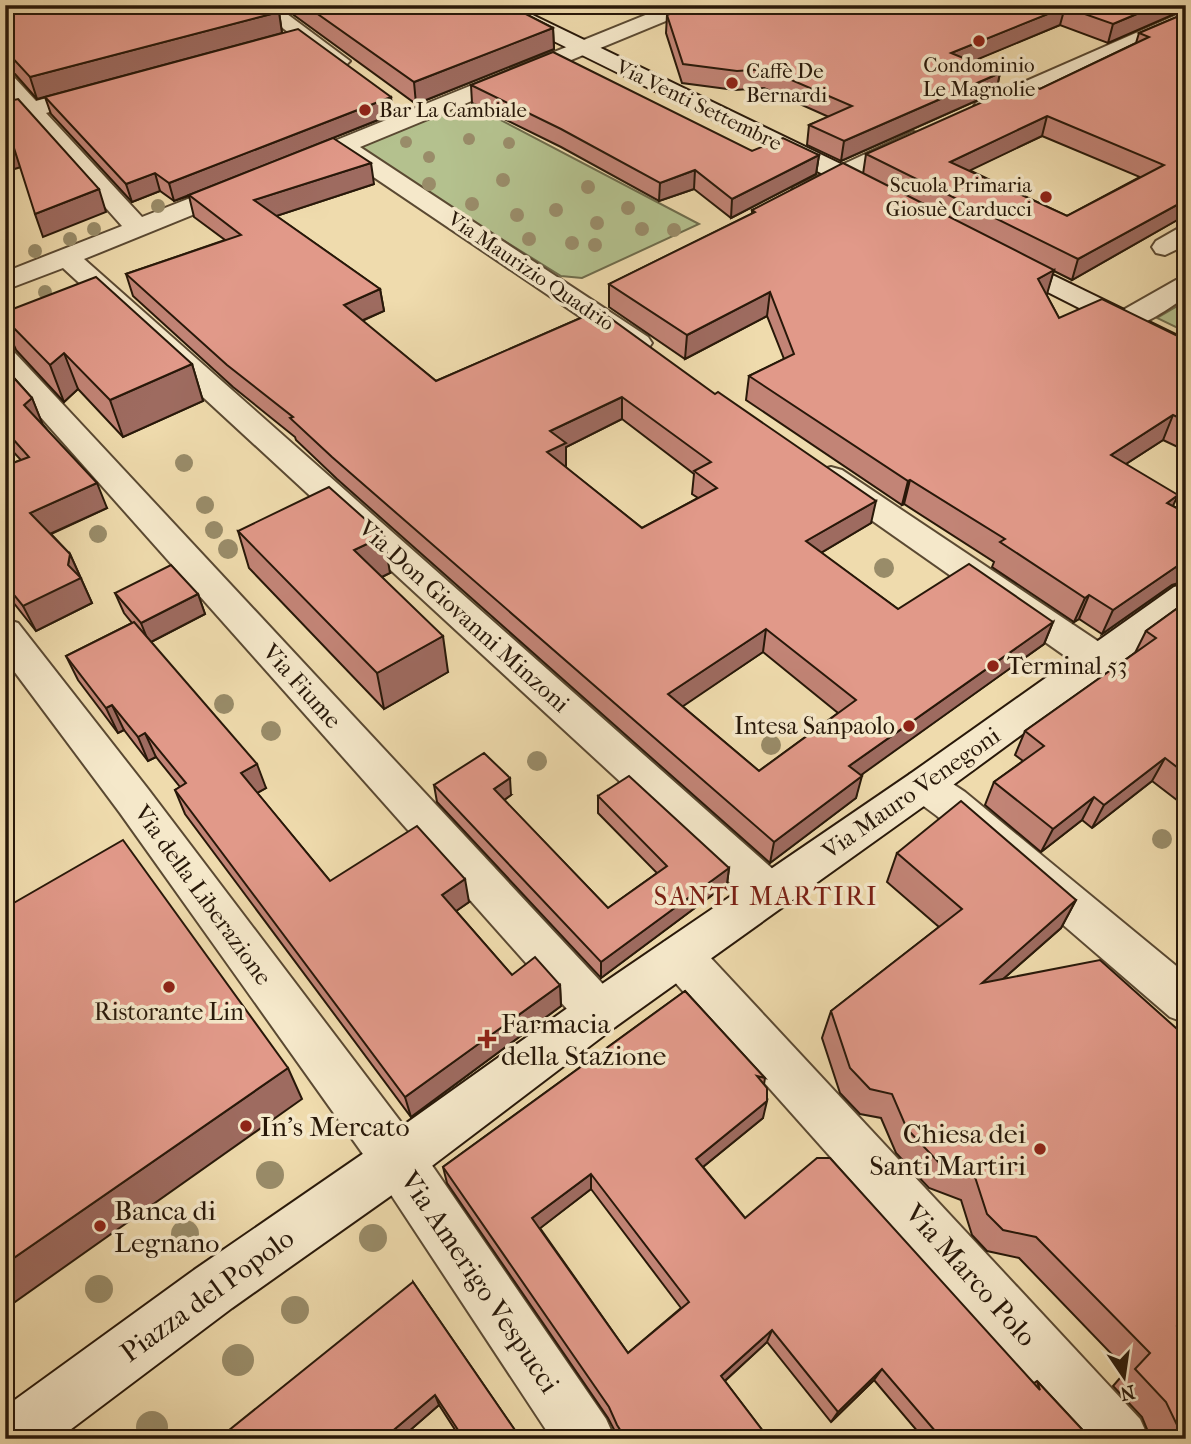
<svg xmlns="http://www.w3.org/2000/svg" width="1191" height="1444" font-family="'IM FELL French Canon',serif">
	<style>
		.green { fill: #b4c18e; stroke: #6e6c4c; stroke-width: 2 }
		.lines { fill: none; stroke-linecap: round; stroke-linejoin: round }
		.street-casing { stroke: #5a4932; stroke-width: 4 }
		.secondary-casing { stroke: #281809; stroke-width: 4 }
		.street { fill: #f5e8ca; fill-rule: evenodd }
		.secondary { fill: #f5e8ca; fill-rule: evenodd }
		.tree { fill: #998c69 }
		.wall { fill: #c28476; stroke: #281809; stroke-width: 2; fill-rule: evenodd }
		.shaded-wall { fill: #9e6b60; stroke: #281809; stroke-width: 2 }
		.building { fill: #e19989; stroke: #281809; stroke-width: 2; fill-rule: evenodd }
		.poi-dot { fill: #8f2418; stroke: #f5e8ca; stroke-width: 2.5 }
		.labels { text-anchor: middle; dominant-baseline: central; stroke-width: 7; stroke-linejoin: round; paint-order: stroke }
		.far-poi-label { font-size: 21px; fill: #281809; stroke: #f5e8ca; text-anchor: start }
		.far-street-label { font-size: 21px; fill: #281809; stroke: #f5e8ca }
		.street-label { font-size: 24px; fill: #281809; stroke: #f5e8ca }
		.poi-label { font-size: 24px; fill: #281809; stroke: #f5e8ca; text-anchor: start }
		.neighbourhood-label { font-size: 26px; letter-spacing: 2px; fill: #7a1f14; stroke: #f5e8ca }
		.near-poi-label { font-size: 28px; fill: #281809; stroke: #f5e8ca; text-anchor: start }
		.near-street-label { font-size: 28px; fill: #281809; stroke: #f5e8ca }
	</style>
	<rect width="100%" height="100%" fill="#efdbad"/>
	<filter id="stains"><feTurbulence type="fractalNoise" baseFrequency=".00286" numOctaves="4"/><feColorMatrix values="0 0 0 0 .2 0 0 0 0 .09 0 0 0 0 .02 0 0 0 .5 -.17"/></filter>
	<radialGradient id="worn" r=".72"><stop offset=".6" stop-color="#630" stop-opacity="0"/><stop offset="1" stop-color="#630" stop-opacity=".3"/></radialGradient>
	<g class="green">
		<polygon points="453,107 463,112 476,107 699,224 582,278 561,276 361,152 365,142"/>
		<polygon points="1186,301 1186,332 1157,318"/>
	</g>
	<g class="lines">
		<defs>
			<g id="street">
				<polygon points="252,5 275,5 350,61 346,65 332,65"/>
				<polygon points="670,5 698,5 695,9 360,147 648,337 652,343 648,349 638,352 628,349 341,155 325,160 317,158 313,153 317,148"/>
				<polygon points="1186,11 1186,25 992,113 976,113 973,108 976,103"/>
				<polygon points="5,75 13,76 36,101 98,84 106,86 109,91 106,96 46,113 142,217 231,182 240,180 249,182 252,187 249,192 84,259 784,879 790,892 784,905 769,910 754,905 63,268 5,290 5,272 122,226 26,118 5,124 5,110 16,107 5,95"/>
				<polygon points="913,132 921,134 925,139 921,144 812,197 803,199 794,197 791,192 794,187"/>
				<polygon points="1186,226 1186,245 1165,255 1156,253 1152,247 1156,241 1177,229"/>
				<path d="M1186,278V297C1166,309 1140,332 1116,326L1112,320L1116,314L1176,280Z"/>
				<polygon points="5,350 15,353 615,997 622,1012 615,1027 599,1033 583,1027 5,377"/>
				<polygon points="831,467 842,470 1111,650 1116,660 1111,670 1098,674 1085,670 820,484 815,477 820,470"/>
				<polygon points="5,619 18,623 148,789 416,1142 606,1419 615,1439 552,1439 380,1178 120,813 5,659"/>
				<polygon points="924,769 938,774 965,792 1186,974 1186,1023 1170,1017 937,816 910,796 904,785 910,774"/>
				<polygon points="680,936 696,942 1140,1419 1149,1439 1082,1439 664,970 658,956 664,942"/>
			</g>
			<g id="secondary">
				<path d="M486,5H512L849,168L885,189L888,194L885,199C866,204 848,188 831,178L489,9Z"/>
				<polygon points="1005,252 1186,340 1186,360 1176,357 996,266 992,260 996,254"/>
				<polygon points="1186,584 1186,614 938,796 615,1027 416,1178 232,1308 58,1439 5,1439 5,1407 194,1270 380,1142 583,997 910,774 1174,587"/>
			</g>
		</defs>
		<use href="#street" class="street-casing"/>
		<use href="#secondary" class="secondary-casing"/>
		<use href="#street" class="street"/>
		<use href="#secondary" class="secondary"/>
	</g>
	<g class="tree">
		<circle cx="469" cy="139" r="6"/>
		<circle cx="406" cy="142" r="6"/>
		<circle cx="509" cy="143" r="6"/>
		<circle cx="429" cy="157" r="6"/>
		<circle cx="503" cy="180" r="7"/>
		<circle cx="429" cy="184" r="7"/>
		<circle cx="588" cy="187" r="7"/>
		<circle cx="472" cy="204" r="7"/>
		<circle cx="158" cy="206" r="7"/>
		<circle cx="628" cy="208" r="7"/>
		<circle cx="556" cy="210" r="7"/>
		<circle cx="517" cy="215" r="7"/>
		<circle cx="597" cy="223" r="7"/>
		<circle cx="94" cy="229" r="7"/>
		<circle cx="642" cy="229" r="7"/>
		<circle cx="674" cy="230" r="7"/>
		<circle cx="70" cy="239" r="7"/>
		<circle cx="529" cy="239" r="7"/>
		<circle cx="572" cy="243" r="7"/>
		<circle cx="595" cy="245" r="7"/>
		<circle cx="35" cy="251" r="7"/>
		<circle cx="45" cy="292" r="7"/>
		<circle cx="184" cy="463" r="9"/>
		<circle cx="205" cy="505" r="9"/>
		<circle cx="214" cy="530" r="9"/>
		<circle cx="98" cy="534" r="9"/>
		<circle cx="228" cy="549" r="10"/>
		<circle cx="884" cy="568" r="10"/>
		<circle cx="224" cy="704" r="10"/>
		<circle cx="271" cy="731" r="10"/>
		<circle cx="771" cy="745" r="10"/>
		<circle cx="537" cy="761" r="10"/>
		<circle cx="1162" cy="839" r="10"/>
		<circle cx="270" cy="1175" r="14"/>
		<circle cx="185" cy="1234" r="14"/>
		<circle cx="373" cy="1238" r="14"/>
		<circle cx="99" cy="1289" r="14"/>
		<circle cx="295" cy="1310" r="14"/>
		<circle cx="238" cy="1360" r="16"/>
		<circle cx="152" cy="1427" r="16"/>
	</g>
	<g class="wall">
		<polygon points="5,5 279,12 282,33 37,99 15,74 5,73"/>
		<polygon points="280,5 508,5 553,28 554,49 416,104"/>
		<polygon points="1186,5 1108,43 1060,25 972,61 1000,73 996,92 841,161 807,145 809,125 829,117 764,88 735,90 682,83 666,33 667,15"/>
		<path d="M1186,13V215L1072,280L1054,271L1046,294L1059,318L1186,340V451L1163,440L1126,464L1173,506L1186,513V582L1172,585L1102,634L1079,619L1074,622L992,567L994,562L904,504L902,505L746,400L749,376L784,359L767,316L685,359L609,307V284L752,214V210L863,174L866,154L1040,89L1136,43L1139,33ZM1042,136L1140,177L1067,216L969,170Z"/>
		<polygon points="471,85 752,151 819,155 816,174 731,218 694,189 659,201 561,147 472,103"/>
		<path d="M45,97L393,114L209,187L374,184L276,216L380,289L384,311L362,321L436,381L599,310L871,523L821,553L898,609L1053,622L1044,644L860,775L856,798L770,863L337,479L296,440L295,437L233,387L133,296L126,274L225,240L194,217L189,196L174,201L160,191L132,202L51,114ZM622,419L694,474L692,494L698,498L642,528L565,467L566,466V447ZM763,652L838,713L759,771L682,706Z"/>
		<polygon points="5,312 192,364 203,401 123,437 78,389 64,402 16,350 5,325"/>
		<polygon points="5,368 32,398 42,423 107,508 51,534 70,554 92,603 36,631 5,592 5,466 21,460 5,443"/>
		<polygon points="238,531 390,573 382,577 448,672 384,709 249,568"/>
		<polygon points="115,593 198,594 205,614 151,642 266,788 257,793 330,881 469,902 456,911 512,975 560,985 561,1006 411,1117 185,814 175,790 180,787 156,757 148,761 124,730 118,733 78,680 66,656 132,623 124,613"/>
		<polygon points="1186,602 1186,807 1152,781 1092,828 1082,820 1041,852 985,805 994,782 1023,761 1015,755 1025,731 1135,653 1146,631"/>
		<polygon points="434,785 511,795 504,800 608,908 657,873 598,813 598,796 729,868 727,884 601,978 437,802"/>
		<polygon points="897,853 1076,900 1061,928 1003,979 1177,1326 1186,1335 1186,1439 1151,1439 1142,1417 1113,1386 1127,1370 1019,1258 987,1251 972,1235 961,1200 929,1188 896,1153 881,1118 860,1114 840,1093 822,1038 831,1011 939,927 887,882"/>
		<path d="M685,991L765,1078L764,1084L763,1118L703,1167L745,1218L1034,1383L1037,1381L1091,1439H924L874,1380L831,1422L767,1342L725,1381L769,1439H619L608,1418L447,1183L443,1167ZM591,1189L681,1308L628,1353L540,1228Z"/>
		<polygon points="413,1282 521,1439 461,1439 439,1405 400,1439"/>
	</g>
	<g class="shaded-wall">
		<polygon points="1158,5 1186,5 1186,9 1108,43 1113,24"/>
		<polygon points="1065,7 1060,25 947,72 951,53"/>
		<polygon points="279,12 282,33 37,99 30,77"/>
		<polygon points="553,28 554,49 416,104 414,82"/>
		<polygon points="1000,73 996,92 841,161 844,141"/>
		<polygon points="5,89 11,106 5,108"/>
		<polygon points="391,97 393,114 174,201 169,183"/>
		<polygon points="1047,116 1042,136 946,182 950,162"/>
		<polygon points="13,145 21,167 5,172 5,147"/>
		<polygon points="819,155 816,174 731,218 732,199"/>
		<polygon points="371,163 374,184 258,222 254,200"/>
		<polygon points="695,170 694,189 659,201 660,183"/>
		<polygon points="155,173 160,191 132,202 126,184"/>
		<polygon points="99,189 106,212 43,237 35,214"/>
		<polygon points="1186,200 1186,215 1072,280 1078,259"/>
		<polygon points="1054,270 1047,294 1031,303 1038,279"/>
		<polygon points="380,289 384,311 347,327 344,305"/>
		<polygon points="770,292 767,316 685,359 687,335"/>
		<polygon points="64,353 78,389 64,402 50,365"/>
		<polygon points="192,364 203,401 123,437 110,400"/>
		<polygon points="622,397 622,419 566,447 566,466 548,475 547,452 550,431"/>
		<polygon points="32,398 42,423 35,430 24,405"/>
		<polygon points="1173,415 1163,440 1101,480 1111,455"/>
		<polygon points="910,480 904,504 902,505 908,481"/>
		<polygon points="97,483 107,508 41,538 30,513"/>
		<polygon points="1178,495 1167,519 1167,503"/>
		<polygon points="876,501 871,523 802,564 806,541"/>
		<polygon points="384,536 390,573 361,587 354,550"/>
		<polygon points="70,554 92,603 36,631 23,606 68,565"/>
		<polygon points="1186,560 1185,581 1172,585 1102,634 1113,610"/>
		<polygon points="198,594 205,614 149,643 141,623"/>
		<polygon points="1089,595 1079,619 1074,622 1085,598"/>
		<polygon points="1053,622 1044,644 843,788 849,766"/>
		<polygon points="766,629 763,652 667,717 668,694"/>
		<polygon points="443,636 448,672 384,709 377,673"/>
		<polygon points="112,705 124,730 118,733 106,708"/>
		<polygon points="145,733 156,757 148,761 138,737"/>
		<polygon points="1165,758 1152,781 1092,828 1104,805"/>
		<polygon points="257,764 266,788 250,797 241,773"/>
		<polygon points="862,776 856,798 770,863 774,842"/>
		<polygon points="510,778 511,795 496,806 494,789"/>
		<polygon points="1094,797 1082,820 1041,852 1053,829"/>
		<polygon points="729,868 727,884 601,978 601,962"/>
		<polygon points="465,879 469,902 446,918 442,895"/>
		<polygon points="1076,900 1061,928 968,1010 982,983"/>
		<polygon points="560,985 561,1006 411,1117 405,1097"/>
		<polygon points="288,1068 302,1099 5,1309 5,1264"/>
		<polygon points="767,1101 763,1118 693,1175 696,1159"/>
		<polygon points="591,1174 591,1189 534,1233 532,1218"/>
		<polygon points="772,1330 767,1342 718,1387 721,1376"/>
		<polygon points="882,1369 874,1380 831,1422 838,1412"/>
		<polygon points="435,1395 439,1405 400,1439 383,1439"/>
	</g>
	<g class="building">
		<polygon points="5,5 270,5 279,12 30,77 8,53 5,53"/>
		<polygon points="305,5 508,5 553,28 414,82"/>
		<polygon points="692,5 1158,5 1113,24 1065,7 951,53 1000,73 844,141 809,125 852,106 766,69 737,71 683,64 667,15"/>
		<path d="M1186,13V200L1078,259L866,154L1025,83L1040,89L1149,37L1139,33ZM1047,116L1164,165L1067,216L950,162Z"/>
		<polygon points="298,29 391,97 169,183 155,173 126,184 45,97"/>
		<polygon points="553,52 752,151 783,138 819,155 732,199 695,170 660,183 561,129 471,85"/>
		<polygon points="18,99 99,189 35,214 13,145 5,147 5,102"/>
		<path d="M333,138L371,163L254,200L380,289L344,305L436,381L599,310L715,394L718,392L876,501L806,541L898,609L969,564L1053,622L849,766L862,776L774,842L332,457L290,418L293,417L227,365L126,274L241,235L189,195ZM622,397L711,462L694,471L717,488L642,528L547,452L566,443L550,431ZM766,629L856,700L759,771L668,694Z"/>
		<polygon points="843,163 1054,270 1038,279 1059,318 1102,299 1186,340 1186,421 1173,415 1111,455 1178,495 1167,503 1186,513 1186,560 1113,610 1089,595 1085,598 1000,542 1005,539 910,480 908,481 749,376 794,354 770,292 687,335 609,284 755,212 752,210"/>
		<polygon points="96,277 192,364 110,400 64,353 50,365 5,319 5,312"/>
		<polygon points="5,368 32,398 24,405 97,483 30,513 70,554 68,565 81,578 23,606 5,584 5,466 29,457 5,430"/>
		<polygon points="329,487 384,536 354,550 443,636 377,673 238,531"/>
		<polygon points="171,565 198,594 141,623 115,593"/>
		<polygon points="1186,602 1186,774 1165,758 1104,805 1094,797 1053,829 994,782 1044,746 1025,731 1156,638 1146,631"/>
		<polygon points="134,622 257,764 241,773 330,881 417,826 465,879 442,895 512,975 535,957 560,985 405,1097 175,790 186,783 145,733 138,737 112,705 106,708 66,656"/>
		<polygon points="484,753 510,778 494,789 608,908 667,866 598,796 629,776 729,868 601,962 434,785"/>
		<polygon points="961,801 1076,900 982,983 1100,960 1186,1037 1186,1316 1177,1326 1186,1335 1186,1434 1177,1425 1166,1402 1135,1369 1150,1353 1036,1237 1003,1230 987,1214 975,1177 942,1166 907,1129 892,1094 870,1089 850,1068 831,1011 962,909 897,853"/>
		<polygon points="123,840 288,1068 5,1264 5,908"/>
		<path d="M685,991L765,1078L757,1076L767,1088V1101L696,1159L745,1218L817,1158H830L1040,1390L1037,1381L1091,1439H937L936,1432L882,1369L838,1412L772,1330L721,1376L769,1439H626L617,1425L609,1407L443,1167ZM591,1174L689,1302L628,1353L532,1218Z"/>
		<polygon points="413,1282 521,1439 464,1439 435,1395 383,1439 218,1439"/>
	</g>
	<g class="poi-dot">
		<circle cx="979" cy="41" r="7"/>
		<circle cx="732" cy="83" r="7"/>
		<circle cx="365" cy="110" r="7"/>
		<circle cx="1046" cy="197" r="7"/>
		<circle cx="993" cy="666" r="7"/>
		<circle cx="909" cy="726" r="7"/>
		<circle cx="169" cy="987" r="7"/>
		<path d="M483.5 1028.5h7v7h7v7h-7v7h-7v-7h-7v-7h7z"/>
		<circle cx="246" cy="1126" r="7"/>
		<circle cx="1040" cy="1149" r="7"/>
		<circle cx="100" cy="1226" r="7"/>
	</g>
	<g class="labels">
		<g class="far-poi-label">
			<text x="979" y="65" text-anchor="middle">Condominio<tspan x="979" dy="24">Le Magnolie</tspan></text>
			<text x="746" y="71">Caffè De<tspan x="746" dy="24">Bernardi</tspan></text>
			<text x="379" y="110">Bar La Cambiale</text>
			<text x="1032" y="185" text-anchor="end">Scuola Primaria<tspan x="1032" dy="24">Giosuè Carducci</tspan></text>
		</g>
		<g class="far-street-label">
			<text transform="translate(699 105) rotate(26)">Via Venti Settembre</text>
			<text transform="translate(531 271) rotate(34)">Via Maurizio Quadrio</text>
		</g>
		<g class="street-label">
			<text transform="translate(464 616) rotate(42)">Via Don Giovanni Minzoni</text>
			<text transform="translate(302 686) rotate(48)">Via Fiume</text>
			<text transform="translate(911 793) rotate(-35)">Via Mauro Venegoni</text>
			<text transform="translate(203 895) rotate(54)">Via della Liberazione</text>
		</g>
		<g class="poi-label">
			<text x="1007" y="666">Terminal 53</text>
			<text x="895" y="726" text-anchor="end">Intesa Sanpaolo</text>
			<text x="169" y="1012" text-anchor="middle">Ristorante Lin</text>
		</g>
		<g class="neighbourhood-label">
			<text x="766" y="896">SANTI MARTIRI</text>
		</g>
		<g class="near-poi-label">
			<text x="501" y="1023">Farmacia<tspan x="501" dy="32">della Stazione</tspan></text>
			<text x="260" y="1126">In's Mercato</text>
			<text x="1026" y="1133" text-anchor="end">Chiesa dei<tspan x="1026" dy="32">Santi Martiri</tspan></text>
			<text x="114" y="1210">Banca di<tspan x="114" dy="32">Legnano</tspan></text>
		</g>
		<g class="near-street-label">
			<text transform="translate(971 1275) rotate(48)">Via Marco Polo</text>
			<text transform="translate(480 1282) rotate(56)">Via Amerigo Vespucci</text>
			<text transform="translate(207 1295) rotate(-36)">Piazza del Popolo</text>
		</g>
	</g>
	<rect width="1191" height="1444" fill="none" stroke="#efdbad" stroke-width="28"/>
	<rect x="7" y="7" width="1177" height="1430" fill="none" stroke="#281809" stroke-width="3.5"/>
	<rect x="14" y="14" width="1163" height="1416" fill="none" stroke="#281809" stroke-width="2"/>
	<g transform="translate(1124 1377) rotate(167)" stroke="#f5e8ca" stroke-width="5" paint-order="stroke">
	<path d="M0-5L12 26L0 18L-12 26Z" fill="#281809"/>
	<text y="-10" font-size="19" font-weight="bold" text-anchor="middle" fill="#281809">N</text>
	</g>
	<rect width="100%" height="100%" filter="url(#stains)"/>
	<rect width="100%" height="100%" fill="url(#worn)"/>
</svg>
